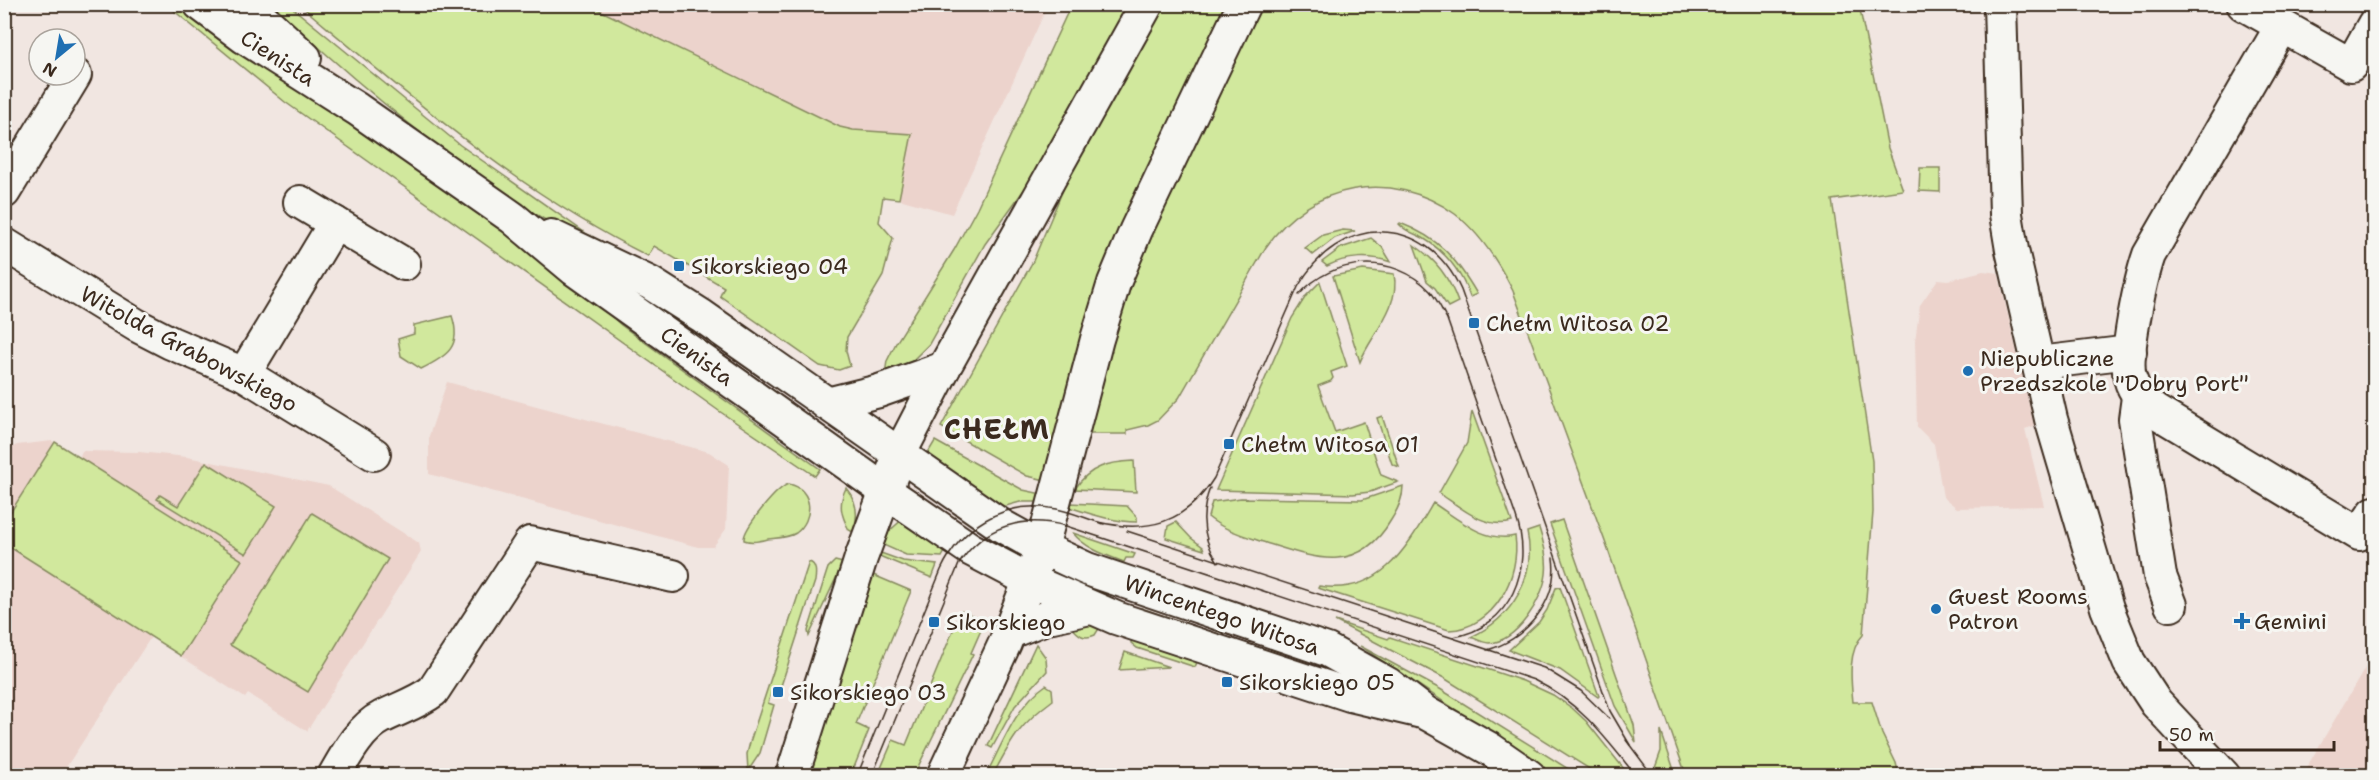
<svg xmlns="http://www.w3.org/2000/svg" width="2379" height="780" font-family="'Shantell Sans',sans-serif">
	<style>
		.built { fill: #ecd3cc }
		.green { fill: #d1e89d; stroke: #86895e; stroke-width: 1.5 }
		.lines { fill: none; stroke-linecap: round; stroke-linejoin: round }
		.minor-casing { stroke: #3b2a1e; stroke-width: 36 }
		.minor { stroke: #f6f6f2; stroke-width: 32 }
		.tram { stroke: #3b2a1e; stroke-width: 1.5 }
		.poi-dot { fill: #1f6fb2; stroke: #f6f6f2; stroke-width: 2 }
		.labels { text-anchor: middle; dominant-baseline: central; stroke-width: 6; stroke-linejoin: round; paint-order: stroke }
		.street-label { font-size: 22px; fill: #3b2a1e; stroke: #f6f6f2 }
		.poi-label { font-size: 22px; fill: #3b2a1e; stroke: #f6f6f2; text-anchor: start }
		.district-label { font-size: 28px; font-weight: bold; letter-spacing: 1.5px; fill: #3b2a1e; stroke: #f6f6f2 }
	</style>
	<rect width="100%" height="100%" fill="#f1e6e1"/>
	<filter id="ink" filterUnits="userSpaceOnUse"><feTurbulence type="fractalNoise" baseFrequency=".0167" numOctaves="2"/><feDisplacementMap in="SourceGraphic" scale="12" xChannelSelector="R" yChannelSelector="G"/><feConvolveMatrix kernelMatrix="1 2 1 2 8 2 1 2 1" color-interpolation-filters="sRGB"/></filter>
	<g filter="url(#ink)">
		<g class="built">
			<polygon points="589,5 1048,5 952,214 899,199 912,134 853,130 840,127"/>
			<polygon points="1983,271 1998,273 2034,426 2025,429 2044,506 1957,508 1943,497 1934,444 1917,427 1915,341 1920,305 1938,279 1948,280"/>
			<polygon points="447,382 709,452 729,465 726,529 713,547 698,547 429,474 429,436"/>
			<polygon points="52,441 79,458 82,451 139,452 187,457 329,486 419,543 421,552 307,731 248,694 245,698 151,637 61,775 5,775 4,451 17,445"/>
			<polygon points="2374,653 2374,775 2302,775"/>
		</g>
		<g class="green">
			<polygon points="167,5 183,5 457,196 579,287 621,325 820,469 815,476 719,411 285,102"/>
			<path d="M273,5H289L460,145L587,234L621,251C572,240 532,213 492,185C414,131 341,70 273,5Z"/>
			<path d="M300,5H589L840,127L853,130L912,134L899,199L883,197L879,222L893,238L883,276L847,337L846,351L850,366L839,370L820,366L720,296L724,287L654,246L648,256C520,193 409,96 300,5Z"/>
			<polygon points="1071,5 1131,5 1031,180 985,244 929,344 907,366 885,374 887,361 896,343 954,250 977,208"/>
			<polygon points="1165,5 1228,5 1127,213 1103,268 1088,312 1046,480 1027,476 941,427 1033,261 1068,178"/>
			<path d="M1260,5H1859L1888,148L1903,190L1832,200L1872,461L1873,512L1863,635C1847,651 1851,682 1853,702H1872L1882,734L1896,763L1899,775H1686L1607,547L1513,291C1499,263 1480,233 1455,214C1392,168 1310,183 1266,247L1179,398L1158,420L1148,425L1127,430V434H1089L1118,317L1149,236Z"/>
			<polygon points="1920,168 1940,168 1940,192 1919,191"/>
			<path d="M1400,223C1439,238 1456,258 1477,294L1470,297C1461,271 1446,252 1423,238C1414,233 1406,232 1399,224Z"/>
			<polygon points="1343,230 1355,231 1335,238 1313,255 1305,248 1323,235"/>
			<path d="M1371,238L1382,247L1391,262C1370,255 1347,256 1327,266L1322,262L1341,248Z"/>
			<path d="M1414,245C1436,260 1449,277 1458,302L1448,307L1435,288L1427,281Z"/>
			<path d="M1363,270L1394,274C1401,307 1370,336 1360,362L1333,276Z"/>
			<polygon points="1320,282 1347,366 1331,372 1333,378 1331,381 1318,386 1335,432 1364,422 1381,475 1398,482 1370,492 1353,494 1216,490 1292,318 1306,296"/>
			<path d="M452,316C462,346 448,356 421,369L401,356L398,339L414,334V325Z"/>
			<path d="M1472,411L1512,522C1485,530 1460,507 1439,493L1467,443Z"/>
			<polygon points="1382,416 1399,467 1392,464 1377,418"/>
			<polygon points="935,441 1023,490 1042,494 1040,502 1020,502 995,509 923,461"/>
			<polygon points="55,442 242,560 181,656 5,544 5,521"/>
			<path d="M1134,461L1136,492L1075,489C1089,466 1110,462 1134,461Z"/>
			<polygon points="206,462 276,506 246,554 157,499 160,495 178,506"/>
			<path d="M789,484C814,489 814,520 796,533C788,538 777,538 768,539C760,541 752,543 744,540C743,529 777,487 789,484Z"/>
			<path d="M1403,486C1403,499 1398,509 1391,520C1359,575 1316,559 1266,543C1246,536 1225,531 1208,517L1212,502L1241,498L1362,500Z"/>
			<path d="M846,488C857,501 859,516 853,532L849,530C841,515 838,504 846,488Z"/>
			<path d="M1070,503L1127,506L1137,517V522C1113,522 1091,514 1069,507Z"/>
			<path d="M1433,503C1458,519 1484,543 1515,536C1521,576 1495,628 1449,630L1318,588L1319,586C1381,596 1407,547 1433,503Z"/>
			<polygon points="312,513 388,559 308,692 230,645"/>
			<polygon points="904,518 947,548 942,557 906,555 881,544 887,533"/>
			<polygon points="1562,520 1634,725 1636,742 1615,706 1550,524"/>
			<polygon points="1176,522 1191,538 1203,547 1204,550 1166,538 1168,526"/>
			<path d="M1539,528C1544,543 1548,558 1546,574C1543,599 1517,642 1489,643C1483,643 1476,639 1471,637C1512,618 1537,578 1527,532Z"/>
			<path d="M1073,533L1135,554L1133,558H1126L1124,562C1106,555 1086,549 1073,533Z"/>
			<polygon points="878,552 903,561 937,565 932,578 877,555"/>
			<polygon points="835,561 843,563 809,636 808,631 826,574 828,568"/>
			<path d="M809,562C817,564 816,574 815,581L780,689L773,687L768,703L774,705L760,753L748,771L747,754L750,742Z"/>
			<polygon points="871,574 911,591 856,724 869,730 851,775 805,776"/>
			<polygon points="1560,587 1599,696 1598,697 1560,670 1509,650 1539,622 1547,610 1556,588"/>
			<polygon points="1141,608 1370,686 1140,612"/>
			<polygon points="961,611 985,621 971,653 973,654 914,775 878,775 893,740 906,745"/>
			<path d="M1085,620L1100,627L1095,635C1082,641 1077,633 1069,624Z"/>
			<polygon points="1335,621 1388,639 1390,637 1523,681 1553,695 1572,708 1586,721 1628,774 1599,775 1444,678"/>
			<polygon points="1132,631 1197,662 1195,667 1137,648 1131,643"/>
			<polygon points="1036,644 1046,658 1047,671 1015,706 992,748 988,746"/>
			<polygon points="1360,646 1440,689 1578,775 1554,775"/>
			<polygon points="1125,652 1169,667 1119,670"/>
			<path d="M1046,685L1052,689L1053,700C1019,725 1012,739 993,775H986C1002,745 1016,705 1046,685Z"/>
			<polygon points="1661,731 1673,767 1672,775 1661,775 1655,768 1661,751"/>
		</g>
		<g class="lines">
			<defs>
				<g id="minor">
					<polyline points="200,4 244,37 357,109 513,218 574,269 884,490 970,549 1031,581 1116,618 1350,695 1426,713"/>
					<polyline points="247,4 305,58"/>
					<polyline points="2000,4 2006,214 2012,250 2051,419 2107,608 2129,662 2156,703 2224,776"/>
					<polyline points="2243,4 2351,65 2374,24"/>
					<path d="M2281,27L2149,255C2141,278 2124,356 2130,378C2134,393 2143,401 2155,411L2359,534L2374,513"/>
					<polyline points="4,192 75,75"/>
					<polyline points="335,223 404,264"/>
					<polyline points="551,236 650,283 702,316 1002,526 1042,548 1087,569 1327,650 1388,684 1426,713 1490,749 1529,776"/>
					<polyline points="4,244 136,325 171,343 244,374 374,454"/>
					<polyline points="2039,363 2130,352"/>
					<polyline points="244,374 335,223 300,202"/>
					<polyline points="2138,397 2135,419 2160,576 2171,605"/>
					<polyline points="827,404 879,391 944,368"/>
					<polyline points="1010,632 1048,617 1090,608"/>
					<path d="M334,776C346,755 360,728 382,717C400,708 417,703 433,691L530,543L673,576"/>
					<polyline points="792,776 861,558 899,455 944,368 1147,4"/>
					<polyline points="943,776 1005,643 1042,548 1097,339 1114,283 1136,230 1244,4"/>
				</g>
			</defs>
			<use href="#minor" class="minor-casing"/>
			<use href="#minor" class="minor"/>
			<g class="tram">
				<path d="M1299,295C1332,256 1395,253 1430,291C1437,299 1442,310 1447,319L1516,517C1534,568 1511,628 1453,637"/>
				<path d="M1210,488C1200,514 1202,539 1218,562"/>
				<path d="M1097,522C1148,533 1185,524 1214,478L1298,287C1338,214 1426,212 1461,290L1610,711L1630,745"/>
				<polyline points="1127,531 1544,668 1581,691 1609,718"/>
				<path d="M1487,650C1526,639 1559,601 1553,558"/>
				<polyline points="1626,740 1653,776"/>
				<path d="M857,776L941,570C961,527 1002,501 1050,508C1069,510 1086,519 1104,524"/>
				<path d="M872,776L959,564C984,525 1023,515 1066,526L1534,680C1579,702 1605,737 1636,776"/>
			</g>
		</g>
	</g>
	<g class="poi-dot">
		<rect x="673" y="260" width="12" height="12" rx="3"/>
		<rect x="1468" y="317" width="12" height="12" rx="3"/>
		<circle cx="1968" cy="371" r="6"/>
		<rect x="1223" y="438" width="12" height="12" rx="3"/>
		<circle cx="1936" cy="609" r="6"/>
		<path d="M2239 612h6v6h6v6h-6v6h-6v-6h-6v-6h6z"/>
		<rect x="928" y="616" width="12" height="12" rx="3"/>
		<rect x="1221" y="676" width="12" height="12" rx="3"/>
		<rect x="772" y="686" width="12" height="12" rx="3"/>
	</g>
	<g class="labels">
		<g class="street-label">
			<text transform="translate(278 58) rotate(33)">Cienista</text>
			<text transform="translate(189 349) rotate(28)">Witolda Grabowskiego</text>
			<text transform="translate(697 356) rotate(36)">Cienista</text>
			<text transform="translate(1222 615) rotate(19)">Wincentego Witosa</text>
		</g>
		<g class="poi-label">
			<text x="691" y="266">Sikorskiego 04</text>
			<text x="1486" y="323">Chełm Witosa 02</text>
			<text x="1980" y="358">Niepubliczne<tspan x="1980" dy="25">Przedszkole "Dobry Port"</tspan></text>
			<text x="1241" y="444">Chełm Witosa 01</text>
			<text x="1948" y="596">Guest Rooms<tspan x="1948" dy="25">Patron</tspan></text>
			<text x="2254" y="621">Gemini</text>
			<text x="946" y="622">Sikorskiego</text>
			<text x="1239" y="682">Sikorskiego 05</text>
			<text x="790" y="692">Sikorskiego 03</text>
		</g>
		<g class="district-label">
			<text x="997" y="429">CHEŁM</text>
		</g>
	</g>
	<rect width="2379" height="780" fill="none" stroke="#f6f6f2" stroke-width="24"/>
	<rect x="12" y="12" width="2355" height="756" fill="none" stroke="#3b2a1e" stroke-width="2" filter="url(#ink)"/>
	<g transform="translate(57 57) rotate(210)"><circle r="28" fill="#f6f6f2" stroke="#aba49d" stroke-width="1.5"/>
	<path d="M0-4.5L10 22L0 15L-10 22Z" fill="#1f6fb2"/>
	<text y="-9" font-size="16" font-weight="bold" text-anchor="middle" fill="#3b2a1e">N</text>
	</g>
	<path d="M2160 741v9h174v-9" fill="none" stroke="#3b2a1e" stroke-width="3"/>
	<text x="2169" y="741" font-size="18" fill="#3b2a1e" stroke="#f6f6f2" stroke-width="4.5" paint-order="stroke">50 m</text>
</svg>
